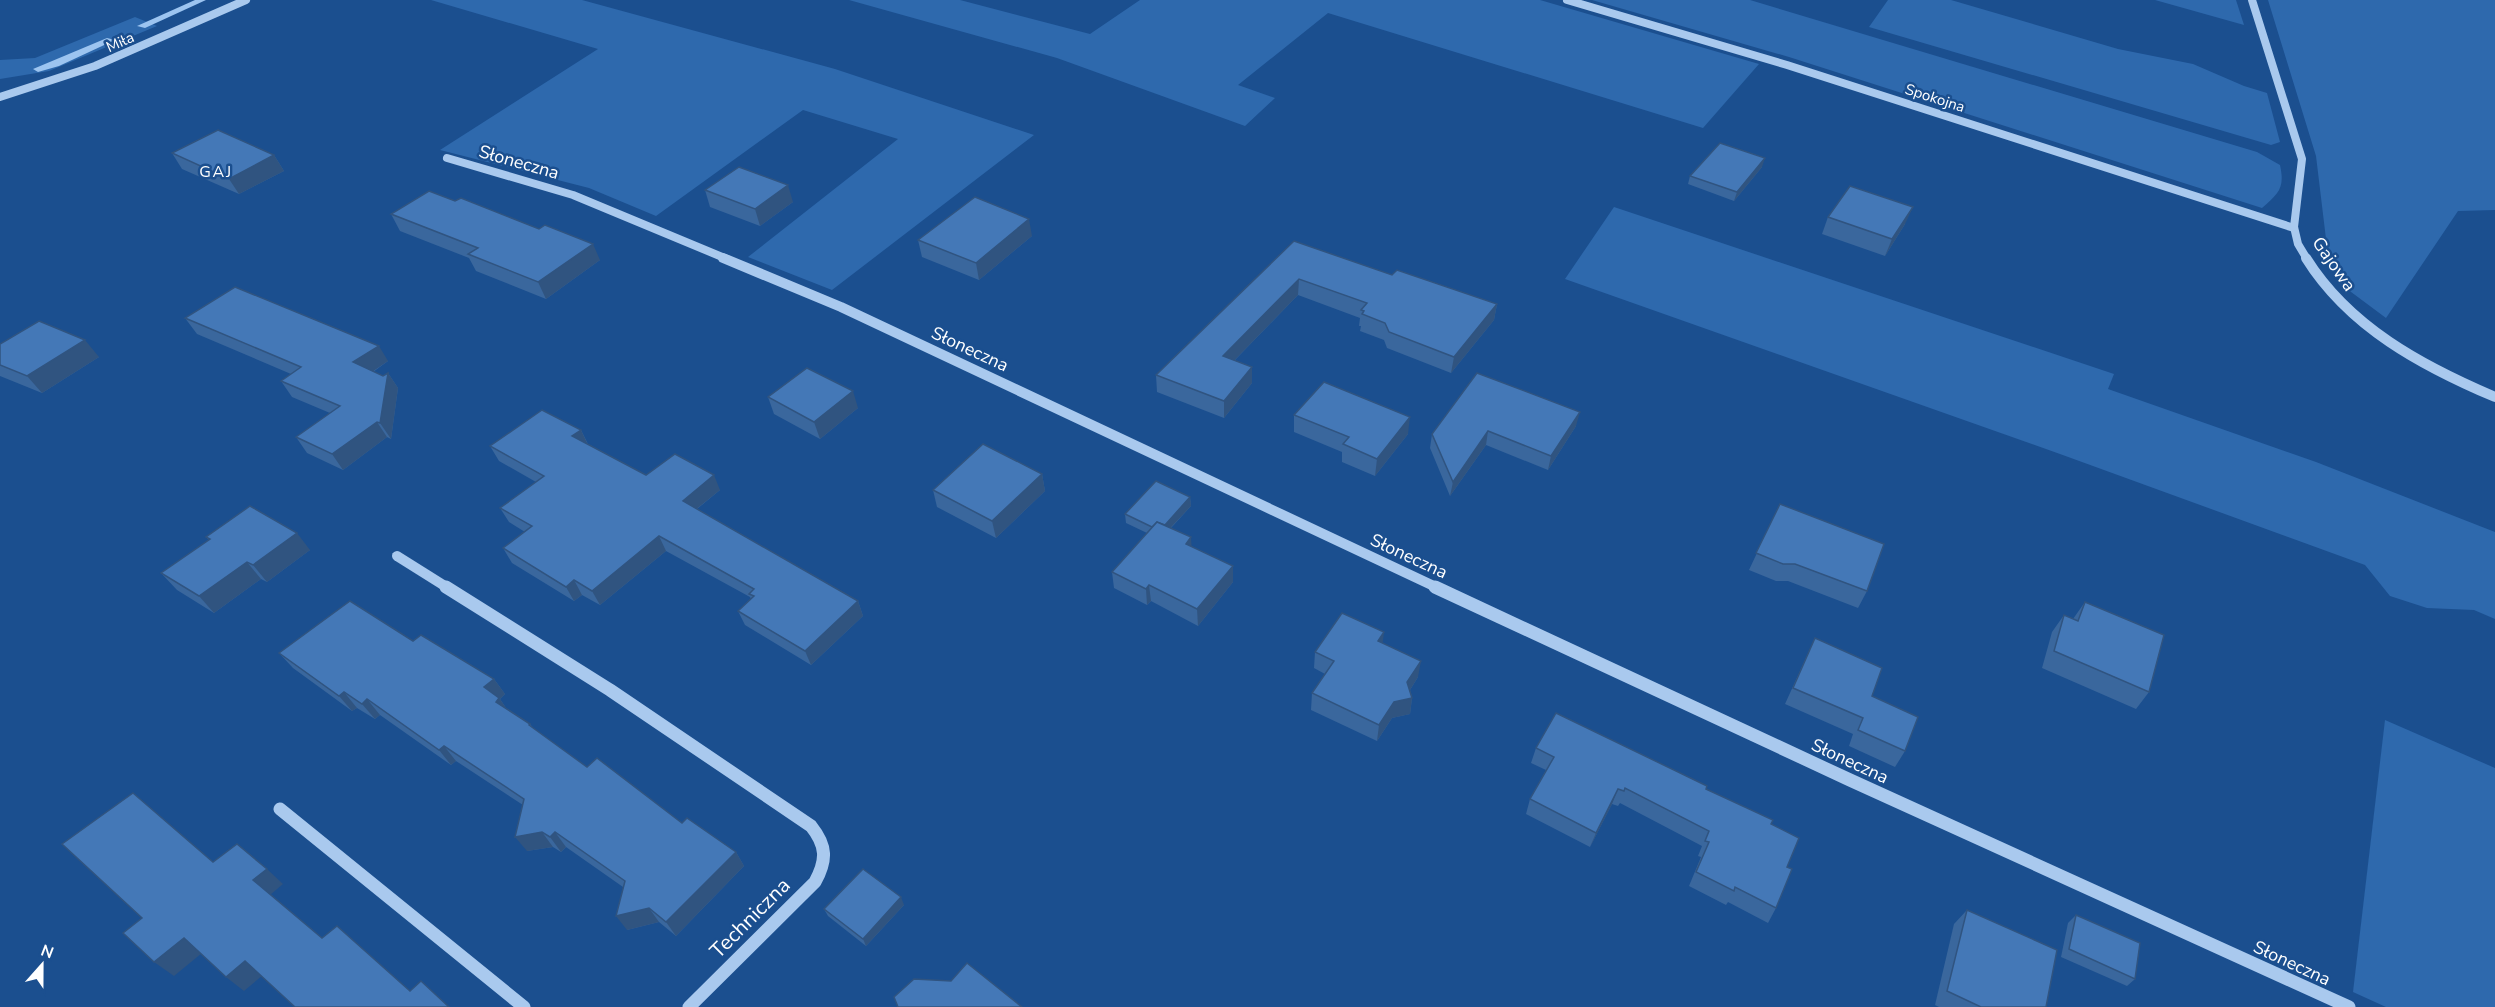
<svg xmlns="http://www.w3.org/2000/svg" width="2495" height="1007" font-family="'Nunito Sans',sans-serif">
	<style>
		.green { fill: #2e69ad }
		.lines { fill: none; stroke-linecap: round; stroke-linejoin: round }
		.stream { fill: #9cc4f0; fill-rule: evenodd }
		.minor-far2 { stroke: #a9c9ee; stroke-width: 8 }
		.minor-far1 { stroke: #a9c9ee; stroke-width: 10 }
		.minor { stroke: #a9c9ee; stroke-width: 13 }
		.wall { fill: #3a679d }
		.shaded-wall { fill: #305480 }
		.building { fill: #4478b7; stroke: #305480; stroke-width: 1.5 }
		.labels { text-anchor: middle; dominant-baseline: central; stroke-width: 5; stroke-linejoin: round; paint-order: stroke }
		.far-street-label { font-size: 15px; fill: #fff; stroke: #1b4f8f }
		.far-neighbourhood-label { font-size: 16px; letter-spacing: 1.5px; fill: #fff; stroke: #1b4f8f }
		.street-label { font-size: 18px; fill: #fff; stroke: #1b4f8f }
		.near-street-label { font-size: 21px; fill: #fff; stroke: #1b4f8f }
	</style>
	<rect width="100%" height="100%" fill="#1b4f8f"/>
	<g class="green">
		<polygon points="431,0 582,0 835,69 1034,135 832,290 748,257 898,139 803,110 656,216 589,188 440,150 598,49"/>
		<polygon points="849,0 960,0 1090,34 1140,0 1540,0 1759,64 1703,128 1328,13 1238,85 1275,98 1245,126 1057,58"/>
		<path d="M1592,0H1750L2257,152L2280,165C2285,188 2279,193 2262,208L1789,57Z"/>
		<polygon points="1888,0 1951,0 2118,49 2193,64 2244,86 2267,93 2280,142 2271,145 1869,27"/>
		<polygon points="2155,0 2236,0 2244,25"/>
		<polygon points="2268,0 2495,0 2495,210 2458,211 2386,318 2339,283 2333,270 2326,239 2316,156"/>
		<polygon points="135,17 157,26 49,71 0,79 0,60 35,58"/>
		<polygon points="1614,207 2114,374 2108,389 2316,462 2495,532 2495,619 2474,610 2427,608 2390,596 2365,565 2060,454 1565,279"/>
		<polygon points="2385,720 2495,768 2495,1007 2386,1007 2353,992"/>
	</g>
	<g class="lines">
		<g class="stream">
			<polygon points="195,0 206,0 145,28 137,26"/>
			<polygon points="107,38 115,40 59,66 38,72 33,69"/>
		</g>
		<g class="minor-far2">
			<polyline points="1567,0 1787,65 2294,228"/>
			<polyline points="2252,0 2302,159 2294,227 2298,244 2307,259"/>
			<polyline points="0,97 95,66 246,0"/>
			<polyline points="447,158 573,195 727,259"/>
		</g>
		<g class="minor-far1">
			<polyline points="723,258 841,307 1438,588"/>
			<path d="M2306,258C2349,327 2422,366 2495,397"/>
			<polyline points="397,556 448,588"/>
		</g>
		<g class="minor">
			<path d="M446,587L610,690L811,826C827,846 827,860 815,882L689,1007"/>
			<polyline points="1435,587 1850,780 2349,1007"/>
			<polyline points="280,809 524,1007"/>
		</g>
	</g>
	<g class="wall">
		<polygon points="172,153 274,155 284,171 239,194 182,169"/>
		<polygon points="1762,167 1734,201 1688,184 1690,176"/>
		<polygon points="705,190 793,202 760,226 710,207"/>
		<polygon points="391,214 600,260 546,299 476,271 469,258 400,231"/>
		<polygon points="1828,217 1905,224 1885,256 1822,234"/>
		<polygon points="1032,236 979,280 922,257 918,240"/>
		<polygon points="1294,241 1392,275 1497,304 1494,320 1451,373 1387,348 1384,340 1360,331 1361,326 1359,326 1360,318 1298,295 1235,360 1252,383 1224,418 1157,392 1156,375"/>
		<polygon points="185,318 388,361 373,372 383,376 388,373 398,388 391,439 387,437 343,470 307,453 296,437 330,413 292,397 281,381 291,374 197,334"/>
		<polygon points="0,344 99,357 42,393 0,376"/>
		<polygon points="768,397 858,408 820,439 774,414"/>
		<polygon points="1294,415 1408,434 1375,476 1342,462 1342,452 1294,432"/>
		<polygon points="1576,426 1548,470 1486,445 1450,496 1430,448 1432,434"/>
		<polygon points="581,430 588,444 646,475 720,490 697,509 858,601 863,616 811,665 745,625 738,611 751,599 750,597 666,551 600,605 582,595 574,601 512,563 503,548 525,532 509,522 500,508 536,482 499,461 490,446"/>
		<polygon points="1042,474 1045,491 996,538 937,507 933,490"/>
		<polygon points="1190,497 1191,506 1171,528 1191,537 1191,546 1233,582 1198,626 1151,601 1147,605 1114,588 1112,572 1147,533 1126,523 1125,514"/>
		<polygon points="1780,504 1867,591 1858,608 1788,581 1776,581 1749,570"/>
		<polygon points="206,537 310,550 267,582 261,579 214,613 177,590 161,573 209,540"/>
		<polygon points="2085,602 2149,692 2136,709 2042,668 2052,632 2064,615 2073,619"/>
		<polygon points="1815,638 1872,696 1905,751 1895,767 1849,746 1853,734 1785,704"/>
		<polygon points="413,641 494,679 505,694 500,699 506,708 530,724 534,729 587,767 682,823 736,852 744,866 676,936 659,922 627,930 623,887 566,847 561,852 553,847 527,851 523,805 456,761 451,765 380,715 375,719 357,708 352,711 293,668 279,653"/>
		<polygon points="1382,643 1418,677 1410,690 1412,698 1410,714 1392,718 1377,741 1311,710 1312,693 1325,674 1314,668 1315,652"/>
		<polygon points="1536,748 1706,789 1771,824 1787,867 1776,908 1768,923 1728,902 1726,905 1689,886 1701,857 1698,856 1702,846 1620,803 1618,806 1612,804 1590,847 1526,814 1530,799 1546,770 1531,763"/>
		<polygon points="904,905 866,946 828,916 824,909"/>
		<polygon points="1967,910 2046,1007 1939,1007 1935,1005 1954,924"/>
		<polygon points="2076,915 2135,979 2127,986 2061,957 2068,923"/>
	</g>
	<g class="shaded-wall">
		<polygon points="274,155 284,171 239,194 229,179"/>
		<polygon points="1765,158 1762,167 1734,201 1737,192"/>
		<polygon points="788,185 793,202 760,226 755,209"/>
		<polygon points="1913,207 1905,224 1885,256 1892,239"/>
		<polygon points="1029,219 1032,236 979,280 976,263"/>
		<polygon points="593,244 600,260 546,299 538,282"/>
		<polygon points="1299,279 1298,295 1223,372 1223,356"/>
		<polygon points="1497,304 1494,320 1451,373 1454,357"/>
		<polygon points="85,340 99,357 42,393 27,376"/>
		<polygon points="379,346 388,361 363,378 353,362"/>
		<polygon points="1252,367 1252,383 1224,418 1224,401"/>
		<polygon points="388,373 398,388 391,439 380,423"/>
		<polygon points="853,391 858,408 820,439 814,422"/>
		<polygon points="1580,412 1576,426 1548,470 1551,456"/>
		<polygon points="1410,417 1408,434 1375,476 1377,459"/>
		<polygon points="377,422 387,437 343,470 332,454"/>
		<polygon points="581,430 588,445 572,436"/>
		<polygon points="1488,431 1486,445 1450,496 1453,482"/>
		<polygon points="1042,474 1045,491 996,538 992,521"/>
		<polygon points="714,475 720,490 689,515 683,501"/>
		<polygon points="1190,497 1191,506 1160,539 1160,531"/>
		<polygon points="297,533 310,550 267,582 253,565"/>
		<polygon points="659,536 666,551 600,605 592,591"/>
		<polygon points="1191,537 1192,554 1186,544"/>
		<polygon points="247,562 261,579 214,613 199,596"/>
		<polygon points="1233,566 1233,582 1198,626 1197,609"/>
		<polygon points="574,580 582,595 574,601 566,587"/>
		<polygon points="1149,585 1151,601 1147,605 1146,589"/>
		<polygon points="858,601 863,616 811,665 805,651"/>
		<polygon points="1384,632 1382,648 1378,641"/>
		<polygon points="1421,661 1418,677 1405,698 1407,682"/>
		<polygon points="494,679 505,694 500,699 510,714 507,717 484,687"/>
		<polygon points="344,692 357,708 352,711 339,696"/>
		<polygon points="1412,698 1410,714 1392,718 1377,741 1379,725 1394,702"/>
		<polygon points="367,699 380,715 375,719 362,704"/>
		<polygon points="444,746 456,761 451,765 439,750"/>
		<polygon points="1618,789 1612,804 1590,847 1596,833"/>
		<polygon points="542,832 553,847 527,851 515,837"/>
		<polygon points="555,832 566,847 561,852 550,837"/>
		<polygon points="736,852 744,866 676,936 666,922"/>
		<polygon points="267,869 283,884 270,895 253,880"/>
		<polygon points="901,897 904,905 866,946 863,939"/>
		<polygon points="649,908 659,922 627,930 616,916"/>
		<polygon points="184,938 202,953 174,976 154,962"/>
		<polygon points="245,961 263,975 244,991 226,977"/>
	</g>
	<g class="building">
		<polygon points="218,130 274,155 229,179 172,153"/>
		<polygon points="1720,143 1765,158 1737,192 1690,176"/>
		<polygon points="739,167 788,185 755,209 705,190"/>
		<polygon points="1850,186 1913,207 1892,239 1828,217"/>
		<polygon points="429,191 455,201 461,198 539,229 545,225 593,244 538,282 468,254 478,248 391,214"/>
		<polygon points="975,197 1029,219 976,263 918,240"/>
		<polygon points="1294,241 1392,275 1397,270 1497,304 1454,357 1389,332 1385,323 1362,314 1364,311 1361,310 1367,303 1299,279 1223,356 1252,367 1224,401 1156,375"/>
		<polygon points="235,287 379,346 353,362 383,376 388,373 380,423 377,422 332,454 296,437 340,406 281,381 301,367 185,318"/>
		<polygon points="39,321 85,340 27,376 0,365 0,344"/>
		<polygon points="807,368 853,391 814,422 768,397"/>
		<polygon points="1477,373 1580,412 1551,456 1488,431 1453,482 1432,434"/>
		<polygon points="1324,382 1410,417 1377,459 1343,444 1349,437 1294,415"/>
		<polygon points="542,410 581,430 572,436 646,475 675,454 714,475 683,501 858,601 805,651 738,611 754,596 749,594 754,589 659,536 592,591 574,580 566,587 503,548 532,526 500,508 544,476 490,446"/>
		<polygon points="983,444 1042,474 992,521 933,490"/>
		<polygon points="1156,481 1190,497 1165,525 1157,522 1152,527 1125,514"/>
		<polygon points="1780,504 1884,544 1867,591 1795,564 1783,564 1756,553"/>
		<polygon points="250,506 297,533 253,565 247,562 199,596 161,573 210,539 206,537"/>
		<polygon points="1157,522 1191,537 1186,544 1233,566 1197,609 1149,585 1146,589 1112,572"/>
		<polygon points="350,601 413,641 421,635 494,679 484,687 499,698 496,702 530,724 529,725 587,767 597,758 682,823 687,818 736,852 666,922 649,908 616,916 625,881 555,832 550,837 542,832 515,837 524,799 444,746 439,750 367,699 362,704 344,692 339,696 279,653"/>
		<polygon points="2085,602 2164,635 2149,692 2054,651 2064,615 2078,621"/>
		<polygon points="1342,613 1384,632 1378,641 1421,661 1407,682 1412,698 1394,702 1379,725 1312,693 1334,661 1315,652"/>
		<polygon points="1815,638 1882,668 1872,696 1918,717 1905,751 1858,730 1863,718 1793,688"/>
		<polygon points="1556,713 1707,786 1706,789 1773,820 1771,824 1799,838 1787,867 1792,869 1776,908 1735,887 1734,891 1696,872 1709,842 1705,841 1709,831 1625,788 1624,791 1618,789 1596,833 1530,799 1554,757 1536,748"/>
		<polygon points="133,793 213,862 237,844 267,869 253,880 322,938 337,926 410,991 421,981 449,1007 295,1007 245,961 226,977 184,938 154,962 123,933 142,918 62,844"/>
		<polygon points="863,869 901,897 863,939 824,909"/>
		<polygon points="1967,910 2057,950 2046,1007 1981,1007 1947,991"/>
		<polygon points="2076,915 2140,943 2135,979 2069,949"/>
		<polygon points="967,963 1022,1007 898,1007 894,997 914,979 951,981"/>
	</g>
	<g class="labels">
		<g class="far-street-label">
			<text transform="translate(120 42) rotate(-24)">Miła</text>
			<text transform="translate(1935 98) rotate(18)">Spokojna</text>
		</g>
		<g class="far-neighbourhood-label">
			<text x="216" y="172">GAJ</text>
		</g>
		<g class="street-label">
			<text transform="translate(519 162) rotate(16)">Słoneczna</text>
			<text transform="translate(2334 264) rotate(55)">Gajowa</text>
			<text transform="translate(970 349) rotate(25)">Słoneczna</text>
			<text transform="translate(1409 556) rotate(25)">Słoneczna</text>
			<text transform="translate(1850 761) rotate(25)">Słoneczna</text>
			<text transform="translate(2292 963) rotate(25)">Słoneczna</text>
		</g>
		<g class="near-street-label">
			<text transform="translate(750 918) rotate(-45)">Techniczna</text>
		</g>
	</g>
	<g transform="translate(42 965) rotate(21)" stroke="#1b4f8f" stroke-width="4.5" paint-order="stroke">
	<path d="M0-4.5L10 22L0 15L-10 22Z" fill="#ffffff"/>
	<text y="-9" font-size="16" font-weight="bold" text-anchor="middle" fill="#ffffff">N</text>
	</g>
</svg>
